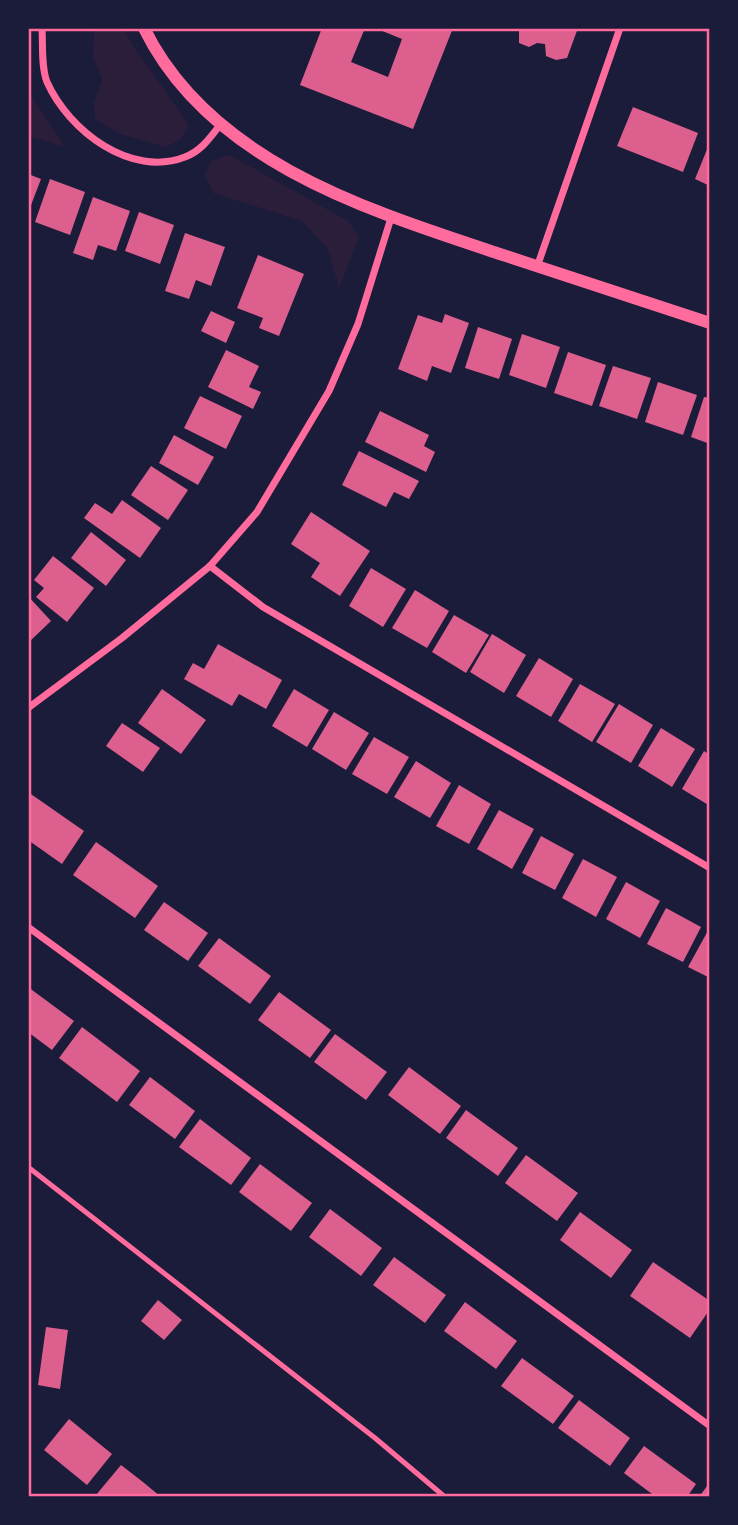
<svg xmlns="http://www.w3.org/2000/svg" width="738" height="1525" font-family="'Open Sans',sans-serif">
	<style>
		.green { fill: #2a1e3b }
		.building { fill: #dd5f8e }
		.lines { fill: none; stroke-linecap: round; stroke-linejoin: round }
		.service { stroke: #ff6b9d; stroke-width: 5 }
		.minor { stroke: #ff6b9d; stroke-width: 7 }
		.tertiary { stroke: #ff6b9d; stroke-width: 12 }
		.neatline { fill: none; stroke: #ff6b9d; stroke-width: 2.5 }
	</style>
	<rect width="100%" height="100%" fill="#1b1b3a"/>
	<g class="green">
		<polygon points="94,28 124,28 131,43 189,125 181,139 166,147 120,134 95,119 94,103 102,79 93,58"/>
		<polygon points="28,91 65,147 28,136"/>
		<polygon points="230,155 348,221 359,237 339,289 328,249 302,221 213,193 205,175 211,161"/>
	</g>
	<g class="building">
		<polygon points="322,28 365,28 351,62 388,77 402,39 375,28 453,28 413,129 300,85"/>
		<polygon points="519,28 578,28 567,58 556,60 546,56 545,44 537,43 529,47 519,43"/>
		<polygon points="633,107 698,133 683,172 617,146"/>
		<polygon points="710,142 710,186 695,179"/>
		<polygon points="28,174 41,179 28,213"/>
		<polygon points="50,179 85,192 70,235 35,222"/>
		<polygon points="93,197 130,211 116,251 98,245 93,260 73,253"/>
		<polygon points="139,212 174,225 160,264 125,251"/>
		<polygon points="185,233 225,247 211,286 196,280 189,299 165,291"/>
		<polygon points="258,255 304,274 279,336 259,328 263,318 237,308"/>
		<polygon points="211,311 235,322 226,343 201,331"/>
		<polygon points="445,314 469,323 451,373 432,366 427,381 398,369 418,315 442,323"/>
		<polygon points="478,327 512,339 499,379 465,368"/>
		<polygon points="522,334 560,347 546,388 509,375"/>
		<polygon points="226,350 259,366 249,387 261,392 253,409 208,387"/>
		<polygon points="568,352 606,365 592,406 554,393"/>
		<polygon points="613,366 651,378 637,419 599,406"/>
		<polygon points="658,382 697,395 683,435 645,422"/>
		<polygon points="200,396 242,416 226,449 184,428"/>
		<polygon points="704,397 710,398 710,444 691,437"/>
		<polygon points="380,411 429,435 424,446 435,452 426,472 365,442"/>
		<polygon points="174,435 214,457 198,485 159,463"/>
		<polygon points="359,451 419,481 409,499 394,492 386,507 342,485"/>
		<polygon points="151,466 188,490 168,520 131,495"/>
		<polygon points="122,500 161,528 140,558 84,518 95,503 112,514"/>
		<polygon points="311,512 370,551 340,596 311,577 320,563 291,544"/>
		<polygon points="91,532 126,560 106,586 71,558"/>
		<polygon points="53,556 94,588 67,622 36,597 44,588 34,580"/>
		<polygon points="371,568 406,589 383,627 349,606"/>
		<polygon points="415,590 449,611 427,648 392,628"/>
		<polygon points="28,596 51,621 28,643"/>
		<polygon points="454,615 489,635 466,673 432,652"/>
		<polygon points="492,634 526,655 504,693 470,672"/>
		<polygon points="218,644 282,680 266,709 239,694 232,706 184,679 193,663 204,669"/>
		<polygon points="539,658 573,679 551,717 516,696"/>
		<polygon points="580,684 615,704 592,742 558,721"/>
		<polygon points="162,689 206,720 181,754 138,723"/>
		<polygon points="294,689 329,710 307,747 272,726"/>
		<polygon points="619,704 653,725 631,763 596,742"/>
		<polygon points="334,712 369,733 346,770 312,749"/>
		<polygon points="122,723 160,748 143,772 106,746"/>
		<polygon points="661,728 695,749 672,787 638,766"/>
		<polygon points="374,737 409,757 387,794 352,774"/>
		<polygon points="704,751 710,755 710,806 682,789"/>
		<polygon points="416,761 451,783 430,818 394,797"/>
		<polygon points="459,785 491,804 469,844 436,826"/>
		<polygon points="28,792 84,831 62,864 28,840"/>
		<polygon points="499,810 534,829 512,869 477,849"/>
		<polygon points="541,836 574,854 555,890 522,873"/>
		<polygon points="96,842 158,886 135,918 73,875"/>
		<polygon points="583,859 617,877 596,917 562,898"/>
		<polygon points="626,882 660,901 640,938 606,919"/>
		<polygon points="164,902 208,933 188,961 144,930"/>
		<polygon points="666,908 701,927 683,962 647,944"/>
		<polygon points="710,927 710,978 688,967"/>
		<polygon points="219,938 271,976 250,1004 198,966"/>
		<polygon points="28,987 74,1021 52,1050 28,1032"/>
		<polygon points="279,992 331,1030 310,1058 258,1020"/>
		<polygon points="82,1027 140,1071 117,1102 59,1058"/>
		<polygon points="335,1034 387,1072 366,1100 314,1062"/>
		<polygon points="409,1067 461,1106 440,1134 388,1095"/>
		<polygon points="150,1077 195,1111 175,1139 129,1105"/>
		<polygon points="466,1110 518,1148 498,1176 446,1138"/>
		<polygon points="200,1119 251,1158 231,1185 179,1147"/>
		<polygon points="526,1155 578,1193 557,1221 505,1183"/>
		<polygon points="260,1164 312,1203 291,1231 239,1192"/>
		<polygon points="330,1209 382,1248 361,1276 309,1237"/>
		<polygon points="580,1212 632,1250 611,1278 560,1240"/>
		<polygon points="394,1257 446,1295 425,1323 373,1285"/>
		<polygon points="653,1262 710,1301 710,1309 690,1338 630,1296"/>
		<polygon points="158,1300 182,1320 164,1340 141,1321"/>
		<polygon points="465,1302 517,1341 496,1369 444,1331"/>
		<polygon points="46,1327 68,1330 60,1389 38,1385"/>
		<polygon points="522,1358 574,1396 553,1424 501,1386"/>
		<polygon points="579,1400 630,1438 610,1466 558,1428"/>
		<polygon points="69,1419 112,1454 87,1485 44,1450"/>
		<polygon points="644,1446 696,1484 687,1497 656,1497 624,1473"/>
		<polygon points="121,1465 143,1482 161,1497 98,1497 96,1495"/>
		<polygon points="710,1482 710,1497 699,1497"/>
	</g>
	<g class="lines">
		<polyline class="service" points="28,1167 375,1438 445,1497"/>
		<g class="minor">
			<path d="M42,28C43,44 41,67 47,82C69,131 131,178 185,157C201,151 210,138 220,125"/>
			<polyline points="537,267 620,28"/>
			<polyline points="210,566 263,607 710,868"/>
			<polyline points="28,708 122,638 210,566 257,512 329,391 358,324 391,218"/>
			<polyline points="28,927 710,1426"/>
		</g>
		<path class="tertiary" d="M144,28C210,163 371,211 503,255C572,278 641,301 710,323"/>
	</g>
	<rect width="738" height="1525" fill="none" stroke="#1b1b3a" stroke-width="60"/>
	<rect x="30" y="30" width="678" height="1465" class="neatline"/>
</svg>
